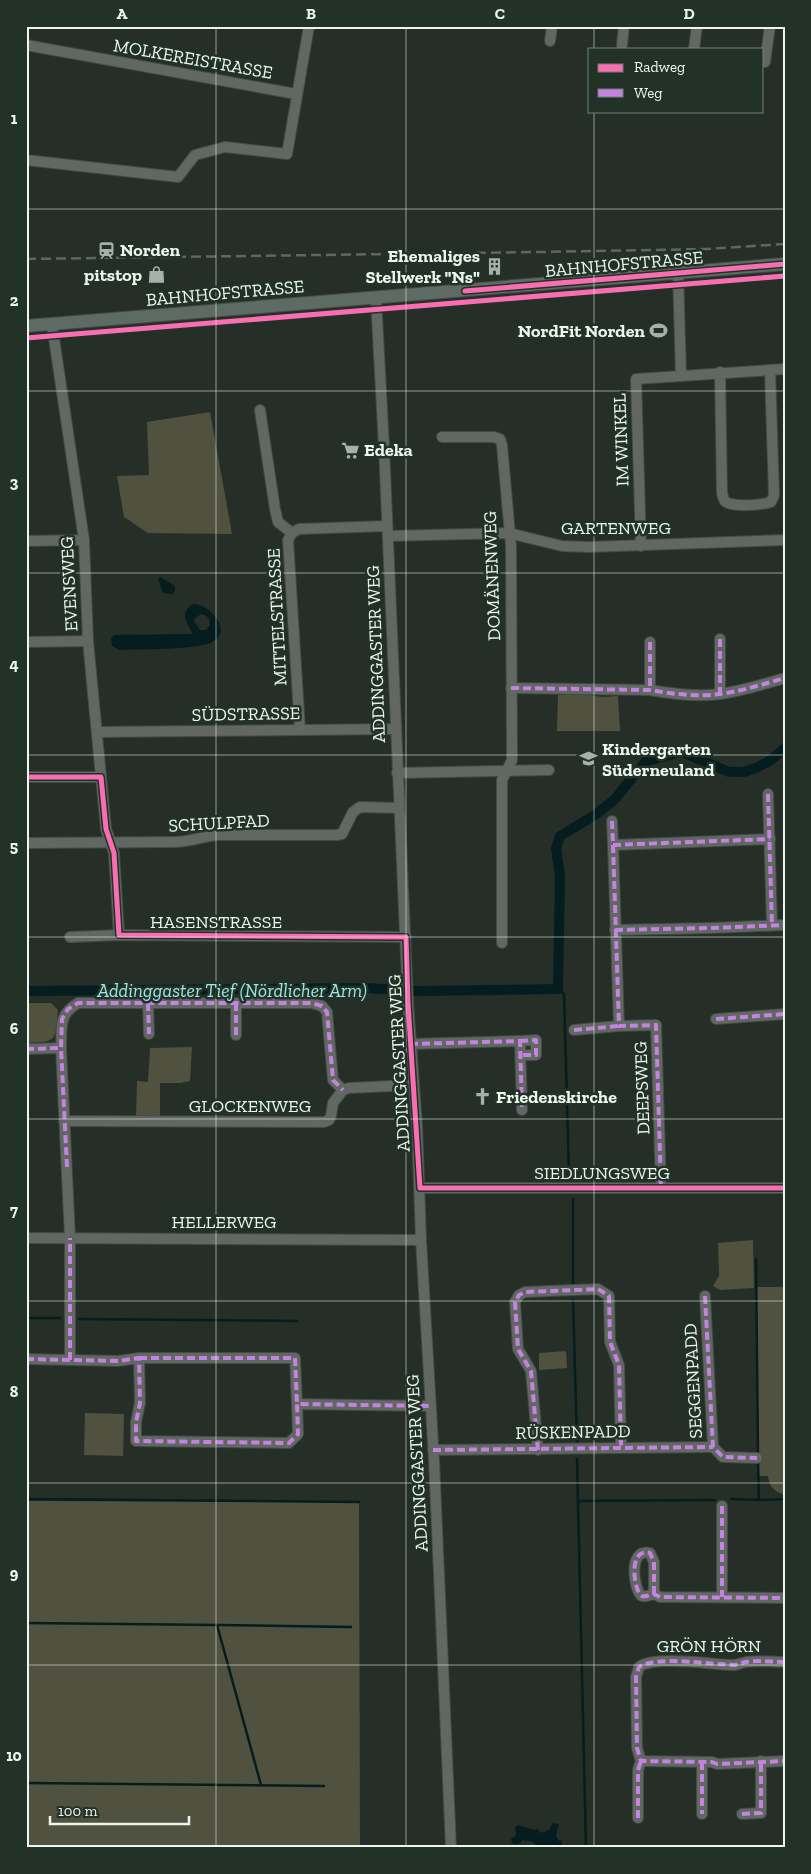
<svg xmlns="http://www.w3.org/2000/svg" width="811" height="1874" font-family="'Zilla Slab',serif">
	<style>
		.green { fill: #515140 }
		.water { fill: #051d1e; fill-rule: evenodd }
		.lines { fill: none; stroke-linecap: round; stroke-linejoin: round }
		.stream { stroke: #051d1e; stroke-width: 2.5 }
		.canal { stroke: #051d1e; stroke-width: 10 }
		.minor-casing { stroke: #444b45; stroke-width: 12 }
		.major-casing { stroke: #444b45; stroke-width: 14 }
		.minor { stroke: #616762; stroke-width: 10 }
		.major { stroke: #5e6b65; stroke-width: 12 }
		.rail { stroke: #606662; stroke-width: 2.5; stroke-dasharray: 10 5; stroke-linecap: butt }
		.quiet { stroke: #c483df; stroke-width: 4; stroke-dasharray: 8 4; stroke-linecap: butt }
		.cycleway-casing { stroke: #223227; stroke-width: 8 }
		.cycleway { stroke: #f96db3; stroke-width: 5 }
		.grid { fill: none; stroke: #ecf6ee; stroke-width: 1; stroke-opacity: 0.55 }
		.labels { text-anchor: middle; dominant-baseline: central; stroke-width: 5; stroke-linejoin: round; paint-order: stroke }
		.street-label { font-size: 18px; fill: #ecf6ee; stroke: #223227 }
		.poi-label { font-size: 18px; font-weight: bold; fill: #ecf6ee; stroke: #223227; text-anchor: start }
		.water-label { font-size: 19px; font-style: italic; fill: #9ee4ea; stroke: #223227 }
		.neatline { fill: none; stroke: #ecf6ee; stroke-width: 2 }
		.grid-label { font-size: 16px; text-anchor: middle; font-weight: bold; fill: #ecf6ee }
	</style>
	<rect width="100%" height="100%" fill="#262e28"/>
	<g class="green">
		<polygon points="210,412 232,534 148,533 124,517 117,476 149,475 147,422"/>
		<polygon points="585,694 602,697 618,696 620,731 557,731 558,695"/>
		<path d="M26,1003H51L58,1010C55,1041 58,1042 26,1043Z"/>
		<polygon points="192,1047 190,1081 180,1083 160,1083 160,1118 136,1118 137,1081 148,1082 150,1048"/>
		<polygon points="753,1240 754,1288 720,1290 713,1286 719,1276 718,1243"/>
		<path d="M756,1287H785V1495C774,1491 770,1488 768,1476H759Z"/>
		<polygon points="566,1351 567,1368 539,1370 539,1353"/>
		<polygon points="85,1413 124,1414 123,1456 84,1455"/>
		<polygon points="26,1501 359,1502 360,1848 26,1848"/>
	</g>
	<g class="water">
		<polygon points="160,577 175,586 175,591 172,594 163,593 158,579"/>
		<path d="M193,604C208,603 235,631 212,642C197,650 140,649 119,650L112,646L111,638L114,635L193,634C188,624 178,612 193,604ZM201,614C208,616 210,618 210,625L206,630H200L194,621L195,618Z"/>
		<polygon points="553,1823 559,1824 556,1836 559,1841 562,1840 561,1848 551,1846 541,1848 531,1841 522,1840 520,1843 517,1845 512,1843 511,1839 516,1835 515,1827 518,1825 534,1830 538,1829 541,1833 549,1830"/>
	</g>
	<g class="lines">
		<g class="stream">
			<polyline points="558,989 564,994 569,1175"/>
			<polyline points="573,1199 573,1286"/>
			<polyline points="756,1259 758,1455"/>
			<polyline points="573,1300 577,1442"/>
			<polyline points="26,1318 60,1318"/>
			<polyline points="79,1319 297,1321"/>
			<polyline points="577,1459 586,1848"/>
			<polyline points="26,1499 359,1502"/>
			<polyline points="731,1499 759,1500 758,1460"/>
			<polyline points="759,1500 785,1499"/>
			<polyline points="579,1501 715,1500"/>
			<polyline points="26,1623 217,1625 261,1785"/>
			<polyline points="217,1625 351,1627"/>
			<polyline points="26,1783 324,1786"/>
		</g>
		<polyline class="canal" points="26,991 366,988 418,991 558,989 560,876 556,848 560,836 595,815 614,800 646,761 682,752 729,772 744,772 758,767 771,760 785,748"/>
		<defs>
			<g id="minor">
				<polyline points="550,41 552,26"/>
				<polyline points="26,45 296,94"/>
				<polyline points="622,45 624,26"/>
				<polyline points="694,49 697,26"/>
				<polyline points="765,62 770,26"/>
				<polyline points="26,160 178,177 195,155 225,147 287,154 309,26"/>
				<polyline points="678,273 681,375"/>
				<polyline points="376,298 384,447 408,1003 417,1126 421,1240 434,1460 451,1848"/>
				<polyline points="52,325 84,540 88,641 106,829 114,853 119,935"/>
				<path d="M720,372L722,493C723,497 724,502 728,503C738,507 762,505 771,502L774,495L770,370"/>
				<polyline points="260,410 275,509 278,522 292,533 288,540 300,730"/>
				<polyline points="442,437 494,437 500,439 502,445 511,546 512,760 502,780 502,943"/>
				<polyline points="292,533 299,529 387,526"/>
				<polyline points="388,536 509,533 562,546 589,547 785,540"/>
				<polyline points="26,541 84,540"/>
				<polyline points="641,546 636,379 785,369"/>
				<polyline points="720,639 720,694"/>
				<polyline points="26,642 88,641"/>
				<polyline points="650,642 650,690"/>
				<path d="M511,688L650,690C672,694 698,697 720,694C742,691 764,684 785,678"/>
				<polyline points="97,732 396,729"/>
				<polyline points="397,773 549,770"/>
				<polyline points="26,777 101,777"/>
				<polyline points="768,794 772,925"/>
				<polyline points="612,821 613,845 770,839"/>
				<path d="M26,843L174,842C188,842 201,837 216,835H337L342,834L353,812L360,807L399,808"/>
				<polyline points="613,845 619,1026 656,1025 661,1187"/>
				<polyline points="615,930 712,928 785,925"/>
				<polyline points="70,937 119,935 406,937"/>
				<polyline points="148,1003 149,1034"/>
				<polyline points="716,1019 785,1014"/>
				<polyline points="574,1030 619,1026"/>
				<polyline points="236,1035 236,1003"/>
				<polyline points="520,1041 536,1040 536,1055 521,1055"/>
				<polyline points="410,1044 520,1041 522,1110"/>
				<polyline points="26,1049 61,1048"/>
				<polyline points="64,1121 324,1122 329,1120 331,1116 333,1103 343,1090 349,1088 413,1085"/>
				<polyline points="420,1188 785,1188"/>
				<polyline points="26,1238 421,1240"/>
				<polyline points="705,1296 713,1447 723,1457 757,1458"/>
				<polyline points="139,1358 295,1358 297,1404"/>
				<polyline points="26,1359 118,1361 139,1358 140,1403 136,1422 136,1441 289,1443 298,1434 297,1404 430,1406"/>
				<path d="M70,1360V1238L61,1048C62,1027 58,1015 78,1003H312L322,1006L327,1012L333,1080L343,1090"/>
				<polyline points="433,1450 713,1447"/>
				<polyline points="538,1450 531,1371 518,1349 515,1302 519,1295 525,1292 598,1289 609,1296 610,1342 619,1365 621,1447"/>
				<polyline points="722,1506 722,1597"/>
				<path d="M654,1594V1562L650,1553C627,1547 634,1592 642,1596C646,1597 650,1595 654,1594L660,1597L785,1598"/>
				<path d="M785,1662C772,1662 758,1660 746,1662C742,1663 739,1664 735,1665C714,1665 655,1655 639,1667L636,1677L637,1748L641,1761L712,1762L717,1764L785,1761"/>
				<polyline points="702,1762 702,1814"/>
				<polyline points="742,1814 761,1813 761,1761"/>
				<polyline points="638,1818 638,1770 641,1761"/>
			</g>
			<polyline id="major" points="26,326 785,264"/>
		</defs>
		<use href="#minor" class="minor-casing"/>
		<use href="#major" class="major-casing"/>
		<use href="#minor" class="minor"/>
		<use href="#major" class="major"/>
		<polyline class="rail" points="26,259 540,252 706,249 785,244"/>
		<g class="quiet">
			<polyline points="720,639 720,694"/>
			<polyline points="650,642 650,690"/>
			<path d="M511,688L650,690C672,694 698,697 720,694C742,691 764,684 785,678"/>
			<polyline points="768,794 772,925"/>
			<polyline points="612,821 613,845 770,839"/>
			<polyline points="613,845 619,1026 656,1025 661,1187"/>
			<polyline points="615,930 712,928 785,925"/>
			<polyline points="148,1003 149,1034"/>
			<polyline points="716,1019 785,1014"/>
			<polyline points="574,1030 619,1026"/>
			<polyline points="236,1035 236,1003"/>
			<polyline points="520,1041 536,1040 536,1055 521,1055"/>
			<polyline points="410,1044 520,1041 522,1110"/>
			<polyline points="26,1049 61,1048"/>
			<polyline points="67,1167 61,1048 62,1019 68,1009 78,1003 312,1003 322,1006 327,1012 333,1080 343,1090"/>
			<polyline points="705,1296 713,1447 723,1457 757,1458"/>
			<polyline points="139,1358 295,1358 297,1404"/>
			<polyline points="26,1359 118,1361 139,1358 140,1403 136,1422 136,1441 289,1443 298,1434 297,1404 430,1406"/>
			<polyline points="70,1360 70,1238"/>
			<polyline points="433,1450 713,1447"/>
			<polyline points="538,1450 531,1371 518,1349 515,1302 519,1295 525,1292 598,1289 609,1296 610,1342 619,1365 621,1447"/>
			<polyline points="722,1506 722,1597"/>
			<path d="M654,1594V1562L650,1553C627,1547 634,1592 642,1596C646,1597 650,1595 654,1594L660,1597L785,1598"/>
			<path d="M785,1662C772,1662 758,1660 746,1662C742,1663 739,1664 735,1665C714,1665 655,1655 639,1667L636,1677L637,1748L641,1761L712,1762L717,1764L785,1761"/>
			<polyline points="702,1762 702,1814"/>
			<polyline points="742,1814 761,1813 761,1761"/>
			<polyline points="638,1818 638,1770 641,1761"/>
		</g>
		<defs>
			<g id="cycleway">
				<polyline points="465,291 785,264"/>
				<polyline points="26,338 785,276"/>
				<polyline points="26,777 101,777 106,829 114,853 119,935 406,937 408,1003 420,1188 785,1188"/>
			</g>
		</defs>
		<use href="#cycleway" class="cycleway-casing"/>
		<use href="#cycleway" class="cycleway"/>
	</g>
	<path class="grid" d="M216,26V1848M406,26V1848M594,26V49M594,111V1848M26,209H785M26,391H785M26,573H785M26,755H785M26,937H785M26,1119H785M26,1301H785M26,1483H785M26,1665H785"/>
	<defs>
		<symbol id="station-bare" viewBox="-9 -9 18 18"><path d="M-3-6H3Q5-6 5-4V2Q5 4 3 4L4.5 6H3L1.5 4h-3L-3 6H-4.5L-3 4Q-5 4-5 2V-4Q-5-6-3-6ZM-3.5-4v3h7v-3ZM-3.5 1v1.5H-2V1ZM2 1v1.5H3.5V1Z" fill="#a7b0a9" stroke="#223227" stroke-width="2.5" paint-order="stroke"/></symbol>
		<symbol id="building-bare" viewBox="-9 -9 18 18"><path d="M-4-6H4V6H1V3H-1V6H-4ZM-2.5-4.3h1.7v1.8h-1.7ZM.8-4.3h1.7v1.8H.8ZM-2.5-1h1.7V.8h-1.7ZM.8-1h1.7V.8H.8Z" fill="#a7b0a9" stroke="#223227" stroke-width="2.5" paint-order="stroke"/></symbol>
		<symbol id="shop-bare" viewBox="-9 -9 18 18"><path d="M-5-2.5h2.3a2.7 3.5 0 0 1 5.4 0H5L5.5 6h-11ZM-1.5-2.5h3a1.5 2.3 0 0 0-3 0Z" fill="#a7b0a9" stroke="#223227" stroke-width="2.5" paint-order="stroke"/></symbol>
		<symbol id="stadium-bare" viewBox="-9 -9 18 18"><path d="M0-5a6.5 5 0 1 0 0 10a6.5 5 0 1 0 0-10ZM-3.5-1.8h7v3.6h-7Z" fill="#a7b0a9" stroke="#223227" stroke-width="2.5" paint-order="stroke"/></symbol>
		<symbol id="supermarket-bare" viewBox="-9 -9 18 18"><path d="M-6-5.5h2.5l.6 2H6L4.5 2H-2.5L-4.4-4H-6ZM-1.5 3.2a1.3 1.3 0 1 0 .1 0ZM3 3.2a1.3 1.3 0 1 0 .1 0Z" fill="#a7b0a9" stroke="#223227" stroke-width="2.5" paint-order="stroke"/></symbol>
		<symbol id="school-bare" viewBox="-9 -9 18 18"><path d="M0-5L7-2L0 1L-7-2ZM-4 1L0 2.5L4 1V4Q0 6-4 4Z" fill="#a7b0a9" stroke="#223227" stroke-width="2.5" paint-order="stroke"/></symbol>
		<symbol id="church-bare" viewBox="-9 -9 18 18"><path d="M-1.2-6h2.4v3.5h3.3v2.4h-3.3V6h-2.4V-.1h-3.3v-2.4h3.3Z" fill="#a7b0a9" stroke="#223227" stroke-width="2.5" paint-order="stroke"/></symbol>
	</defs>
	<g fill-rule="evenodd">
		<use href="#station-bare" x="94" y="238" width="25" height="25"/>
		<use href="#building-bare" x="482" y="254" width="25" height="25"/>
		<use href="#shop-bare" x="144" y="262" width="25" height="25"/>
		<use href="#stadium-bare" x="646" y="318" width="25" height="25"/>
		<use href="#supermarket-bare" x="338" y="438" width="25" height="25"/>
		<use href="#school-bare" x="576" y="746" width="25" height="25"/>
		<use href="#church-bare" x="470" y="1084" width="25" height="25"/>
	</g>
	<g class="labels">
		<g class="street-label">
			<text transform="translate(193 59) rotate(10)">MOLKEREISTRASSE</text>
			<text transform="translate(624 264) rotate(-5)">BAHNHOFSTRASSE</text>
			<text transform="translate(225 293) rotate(-5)">BAHNHOFSTRASSE</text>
			<text transform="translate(621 440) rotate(-92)">IM WINKEL</text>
			<text x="616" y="528">GARTENWEG</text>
			<text transform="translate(492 576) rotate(-92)">DOMÄNENWEG</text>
			<text transform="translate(69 584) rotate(-93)">EVENSWEG</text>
			<text transform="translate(277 617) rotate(-93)">MITTELSTRASSE</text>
			<text transform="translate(376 654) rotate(-92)">ADDINGGASTER WEG</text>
			<text transform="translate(246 714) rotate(-1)">SÜDSTRASSE</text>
			<text transform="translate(219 823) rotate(-3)">SCHULPFAD</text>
			<text x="216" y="922">HASENSTRASSE</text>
			<text transform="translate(399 1063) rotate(-93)">ADDINGGASTER WEG</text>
			<text transform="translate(642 1088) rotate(-92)">DEEPSWEG</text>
			<text x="250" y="1106">GLOCKENWEG</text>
			<text x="602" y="1173">SIEDLUNGSWEG</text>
			<text x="224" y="1222">HELLERWEG</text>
			<text transform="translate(693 1381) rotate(-93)">SEGGENPADD</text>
			<text transform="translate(573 1432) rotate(-1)">RÜSKENPADD</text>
			<text transform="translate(417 1463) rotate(-93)">ADDINGGASTER WEG</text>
			<text x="709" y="1646">GRÖN HÖRN</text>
		</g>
		<g class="poi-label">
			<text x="120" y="250">Norden</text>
			<text x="480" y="256" text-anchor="end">Ehemaliges<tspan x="480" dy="21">Stellwerk "Ns"</tspan></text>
			<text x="142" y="275" text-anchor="end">pitstop</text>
			<text x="645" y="331" text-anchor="end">NordFit Norden</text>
			<text x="364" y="450">Edeka</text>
			<text x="602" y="749">Kindergarten<tspan x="602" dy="21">Süderneuland</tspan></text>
			<text x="496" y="1097">Friedenskirche</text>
		</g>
		<g class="water-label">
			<text x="232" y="990">Addinggaster Tief (Nördlicher Arm)</text>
		</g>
	</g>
	<rect width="811" height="1874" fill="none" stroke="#223227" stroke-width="55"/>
	<rect x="588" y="48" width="175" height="65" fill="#223227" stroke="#738077"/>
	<rect x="598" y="64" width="25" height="8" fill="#f96db3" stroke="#738077"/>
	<text x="634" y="72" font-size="15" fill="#ecf6ee">Radweg</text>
	<rect x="598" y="89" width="25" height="8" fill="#c483df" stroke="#738077"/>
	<text x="634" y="98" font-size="15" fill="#ecf6ee">Weg</text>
	<path d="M50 1816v8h139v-8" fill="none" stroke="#ecf6ee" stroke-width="2.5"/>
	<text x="58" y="1816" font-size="15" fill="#ecf6ee" stroke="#223227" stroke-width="4" paint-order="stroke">100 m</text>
	<rect x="28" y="28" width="756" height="1818" class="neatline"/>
	<g class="grid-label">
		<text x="122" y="19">A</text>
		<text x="311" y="19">B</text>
		<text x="500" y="19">C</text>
		<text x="689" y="19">D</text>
		<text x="14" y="124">1</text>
		<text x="14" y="306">2</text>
		<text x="14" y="488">3</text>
		<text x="14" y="670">4</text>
		<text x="14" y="852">5</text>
		<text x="14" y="1034">6</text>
		<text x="14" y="1216">7</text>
		<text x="14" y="1397">8</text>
		<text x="14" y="1579">9</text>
		<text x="14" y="1761">10</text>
	</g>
</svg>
